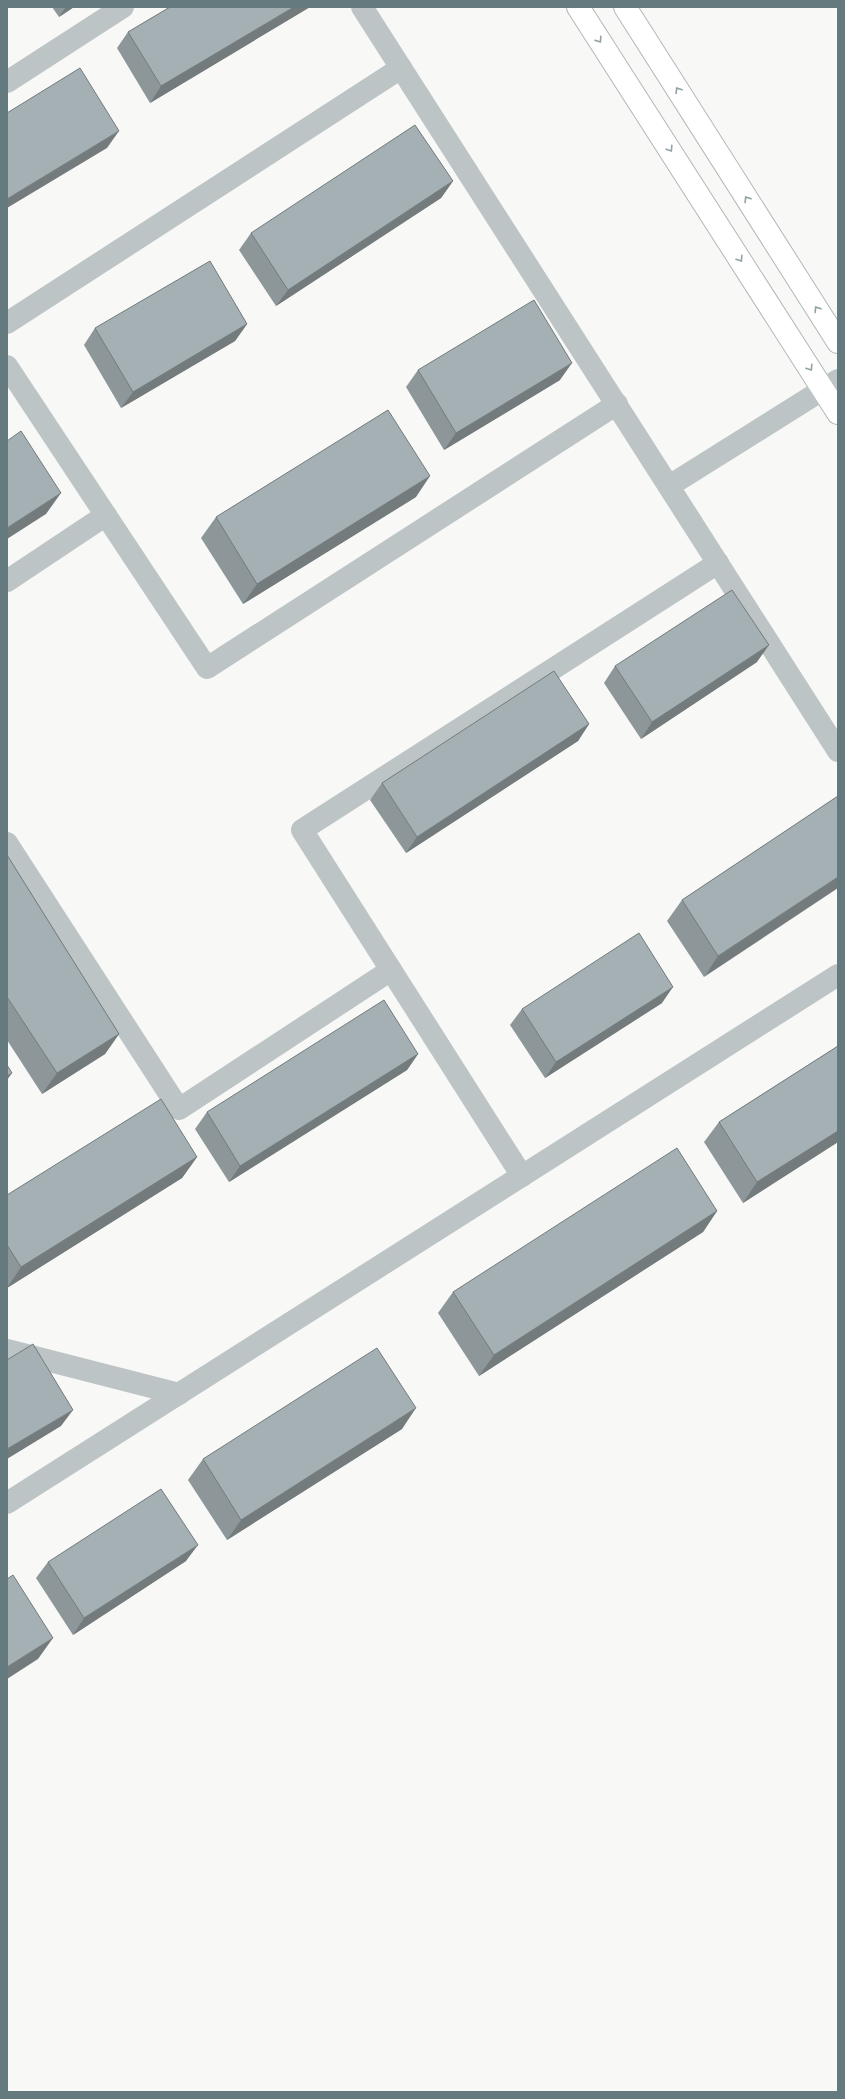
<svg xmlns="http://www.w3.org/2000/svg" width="845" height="2099" font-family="'IBM Plex Sans',sans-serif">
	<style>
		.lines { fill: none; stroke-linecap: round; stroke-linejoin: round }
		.secondary-casing { stroke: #b0b8ba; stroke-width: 24 }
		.street { stroke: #bdc4c5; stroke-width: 22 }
		.secondary { stroke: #fff; stroke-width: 22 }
		.wall { fill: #8d979a }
		.shaded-wall { fill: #737b7d }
		.building { fill: #a4b0b3; stroke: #737b7d }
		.oneway { stroke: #93a2a5 }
	</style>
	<rect width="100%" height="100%" fill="#f8f8f6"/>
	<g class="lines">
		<defs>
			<g id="secondary">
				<polyline points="578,7 838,413"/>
				<polyline points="625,7 838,342"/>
			</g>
		</defs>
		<use href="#secondary" class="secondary-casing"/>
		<g class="street">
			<polyline points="362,7 838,751"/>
			<polyline points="7,82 123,7"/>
			<polyline points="7,323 401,68"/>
			<polyline points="7,366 207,668 617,404"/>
			<polyline points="669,486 838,380"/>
			<polyline points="7,581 106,515"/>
			<polyline points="7,843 179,1109 391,970"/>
			<polyline points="522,1176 302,830 718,563"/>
			<polyline points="7,1350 179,1394"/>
			<polyline points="7,1503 838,975"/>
		</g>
		<use href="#secondary" class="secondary"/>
	</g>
	<g class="wall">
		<polygon points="52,7 74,7 59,17"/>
		<polygon points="170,7 310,7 150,103 117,48 128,32"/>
		<polygon points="453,181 441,198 276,306 239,250 251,233"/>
		<polygon points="247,324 235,341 121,408 84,345 95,328"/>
		<polygon points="418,370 560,380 444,450 406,387"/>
		<polygon points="416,497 243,604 201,538 216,517"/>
		<polygon points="757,662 641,739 604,683 615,666"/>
		<polygon points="589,724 578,741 406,853 370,800 382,783"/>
		<polygon points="838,796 704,977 667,921 682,900"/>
		<polygon points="7,855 119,1034 105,1054 42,1094 7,1040"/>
		<polygon points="662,1003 545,1078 510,1025 522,1009"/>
		<polygon points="838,1046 838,1142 743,1203 704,1142 719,1122"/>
		<polygon points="418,1054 407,1070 229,1182 195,1129 207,1112"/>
		<polygon points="197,1157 182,1178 7,1288 7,1195"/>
		<polygon points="717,1211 703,1232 479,1376 438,1313 453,1292"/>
		<polygon points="402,1429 227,1540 188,1480 203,1459"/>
		<polygon points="186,1561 73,1635 36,1578 48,1562"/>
	</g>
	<g class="shaded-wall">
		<polygon points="66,7 74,7 59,17"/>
		<polygon points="294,7 310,7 150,103 161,86"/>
		<polygon points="119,131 107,148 7,208 7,199"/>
		<polygon points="453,181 441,198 276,306 288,290"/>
		<polygon points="247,324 235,341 121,408 133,392"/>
		<polygon points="572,363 560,380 444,450 456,433"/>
		<polygon points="430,476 416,497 243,604 257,584"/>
		<polygon points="61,493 46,514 7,539 7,528"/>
		<polygon points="769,645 757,662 641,739 652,722"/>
		<polygon points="589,724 578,741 406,853 417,837"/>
		<polygon points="838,877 838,888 704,977 718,956"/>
		<polygon points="673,987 662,1003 545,1078 556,1062"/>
		<polygon points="119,1034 105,1054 42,1094 57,1073"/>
		<polygon points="418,1054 407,1070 229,1182 240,1166"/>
		<polygon points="12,1073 7,1080 7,1076"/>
		<polygon points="838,1131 838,1142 743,1203 757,1182"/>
		<polygon points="197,1157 182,1178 7,1288 21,1267"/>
		<polygon points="717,1211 703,1232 479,1376 494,1355"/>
		<polygon points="416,1408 402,1429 227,1540 241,1520"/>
		<polygon points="73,1410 61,1426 7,1459 7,1449"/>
		<polygon points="198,1545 186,1561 73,1635 84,1618"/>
		<polygon points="53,1638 38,1659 7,1679 7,1667"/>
	</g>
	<g class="building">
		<polygon points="170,7 294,7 161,86 128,32"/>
		<polygon points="80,68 119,131 7,199 7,113"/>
		<polygon points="415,125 453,181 288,290 251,233"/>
		<polygon points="210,261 247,324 133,392 95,328"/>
		<polygon points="534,300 572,363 456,433 418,370"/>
		<polygon points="388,410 430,476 257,584 216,517"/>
		<polygon points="21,431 61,493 7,528 7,441"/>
		<polygon points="732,590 769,645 652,722 615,666"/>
		<polygon points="554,671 589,724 417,837 382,783"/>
		<polygon points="838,796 838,877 718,956 682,900"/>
		<polygon points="7,855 119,1034 57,1073 7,997"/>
		<polygon points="639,933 673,987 556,1062 522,1009"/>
		<polygon points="384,1000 418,1054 240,1166 207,1112"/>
		<polygon points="838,1046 838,1131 757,1182 719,1122"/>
		<polygon points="7,1065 12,1073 7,1076"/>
		<polygon points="161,1099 197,1157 21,1267 7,1245 7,1195"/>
		<polygon points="677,1148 717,1211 494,1355 453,1292"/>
		<polygon points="33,1344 73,1410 7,1449 7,1360"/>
		<polygon points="377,1348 416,1408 241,1520 203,1459"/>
		<polygon points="161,1489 198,1545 84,1618 48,1562"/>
		<polygon points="13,1575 53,1638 7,1667 7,1579"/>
	</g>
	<defs><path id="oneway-chevron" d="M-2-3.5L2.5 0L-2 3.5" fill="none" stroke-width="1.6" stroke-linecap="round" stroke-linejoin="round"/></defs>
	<g class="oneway">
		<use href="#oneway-chevron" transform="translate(599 40) rotate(57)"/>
		<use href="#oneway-chevron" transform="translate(678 90) rotate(-122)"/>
		<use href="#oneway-chevron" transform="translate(670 149) rotate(57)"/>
		<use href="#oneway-chevron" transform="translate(747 199) rotate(-122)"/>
		<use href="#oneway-chevron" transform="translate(740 259) rotate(57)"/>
		<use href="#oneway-chevron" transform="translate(817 309) rotate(-122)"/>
		<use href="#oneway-chevron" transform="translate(810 368) rotate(57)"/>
	</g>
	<rect width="845" height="2099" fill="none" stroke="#657a7f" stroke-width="16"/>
</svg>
